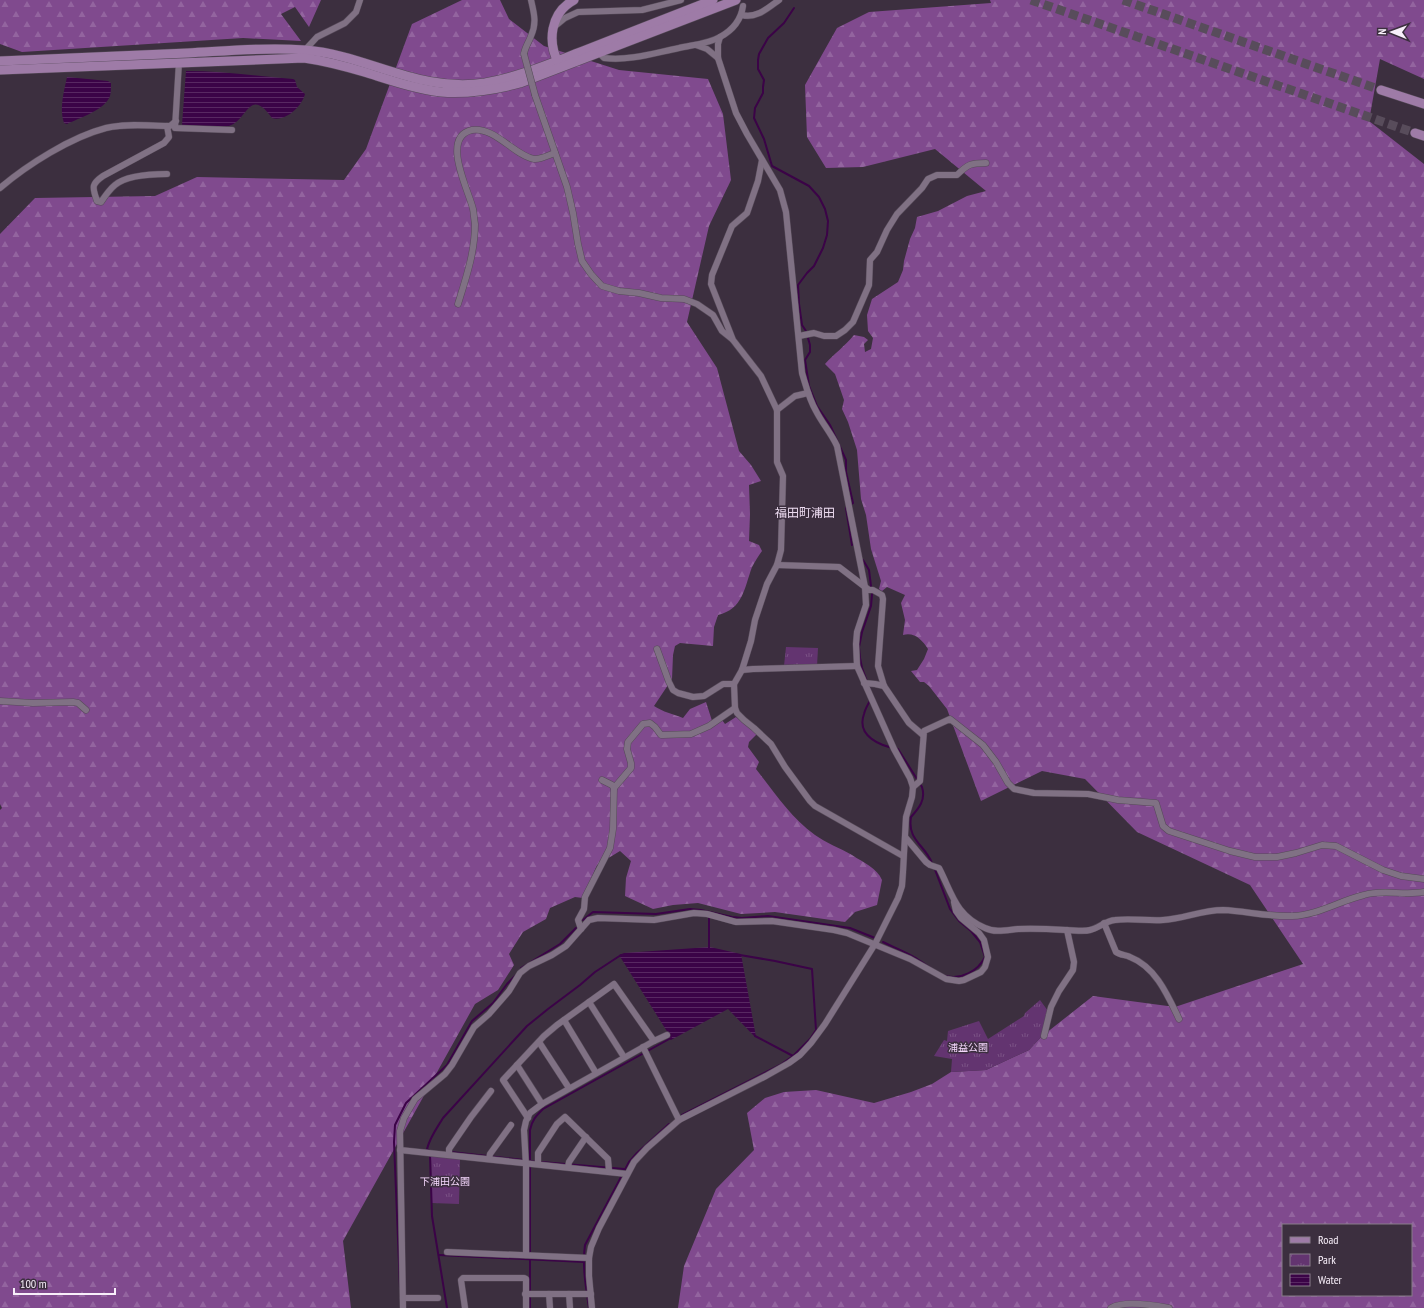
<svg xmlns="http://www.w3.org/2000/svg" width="1424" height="1308" font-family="'PT Sans Narrow','Noto Sans JP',sans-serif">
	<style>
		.forest { fill: url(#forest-firs); fill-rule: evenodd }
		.park { fill: url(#park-tufts) }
		.water { fill: url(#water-rules) }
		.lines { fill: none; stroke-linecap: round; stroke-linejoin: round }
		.stream { stroke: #3b0347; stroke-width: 2 }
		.secondary-tunnel { stroke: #584c5b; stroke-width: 9; stroke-dasharray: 9 4.5; stroke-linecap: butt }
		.street-casing { stroke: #564b59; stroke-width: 7 }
		.secondary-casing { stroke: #564b59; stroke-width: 10 }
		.street { stroke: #807184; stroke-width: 6 }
		.secondary { stroke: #9e7ba7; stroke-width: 9 }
		.street-bridge-casing { stroke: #564b59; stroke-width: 7; stroke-linecap: butt }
		.street-bridge { stroke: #807184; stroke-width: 6 }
		.labels { text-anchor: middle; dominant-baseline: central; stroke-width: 3; stroke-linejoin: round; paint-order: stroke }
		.park-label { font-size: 10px; fill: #f4d6fc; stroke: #3c2f3f }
		.quarter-label { font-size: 12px; fill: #ebdaef; stroke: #3c2f3f }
	</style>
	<defs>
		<pattern id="forest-firs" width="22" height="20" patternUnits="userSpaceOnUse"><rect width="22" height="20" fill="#804a8e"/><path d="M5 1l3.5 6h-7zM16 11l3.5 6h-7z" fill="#93649f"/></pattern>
		<pattern id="park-tufts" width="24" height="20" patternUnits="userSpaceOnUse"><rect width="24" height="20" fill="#633470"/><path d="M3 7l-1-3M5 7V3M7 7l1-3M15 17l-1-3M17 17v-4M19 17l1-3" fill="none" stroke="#7a5285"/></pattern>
		<pattern id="water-rules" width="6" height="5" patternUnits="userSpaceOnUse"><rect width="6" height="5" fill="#3b0347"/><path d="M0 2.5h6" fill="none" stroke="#582862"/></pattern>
	</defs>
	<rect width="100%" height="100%" fill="#3c2f3f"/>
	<g class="forest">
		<polygon points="0,0 321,0 309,27 295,7 281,14 301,41 243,38 22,52 0,44"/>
		<path d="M462,0H500L509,19L544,46L619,70L708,79L723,114L731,180L709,226L687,322L717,368L739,451L751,465L761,481L749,485L750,514L749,541L759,545L762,551C758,556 755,562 752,567C744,589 743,609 718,615L714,627L713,646L680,643L675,646L673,655L672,679L654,706C663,712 673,714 683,718L690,709L706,702L713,724L722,720L725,724L736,717L757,734L749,742L748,747L759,762L756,769C774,792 790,817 815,835C826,843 840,848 852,855C864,863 877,868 882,880L877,905L855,912L845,922L775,912L741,914L698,903L673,905L653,909L625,896L626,878L631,861L620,851L597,865L583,898L575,897L550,908L546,919L523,932L509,954L514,965L498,990L475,1004L343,1241L351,1308H0V810L2,808L0,804V234L35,198L155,196L197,177L344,180L366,149L412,24Z"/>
		<path d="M990,0H1424V79L1380,59L1369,121L1424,164V1308H678L684,1266L716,1189L754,1150L747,1113L765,1098L784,1092L816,1090L874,1103L911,1092L932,1084L951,1072L986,1070L1029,1050L1041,1037L1093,996L1175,1007L1303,964L1250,885L1137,832L1085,779L1042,771L981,801L947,709L929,686L924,682H920L911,671L917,670L924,659L928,649C922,640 915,632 903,635L905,620L901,603L905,595L887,587L882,591L879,589L881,581L871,549L866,515L861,499L857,450L848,422L842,409L844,400L835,374L825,364C834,354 845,346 854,335L864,337L868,340L864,344L865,352L871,349L873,338L868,331L867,315L872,299L898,282L903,270L904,261L910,239L915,228L917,217L938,211L967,196L986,191L935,149L863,167L826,168L807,137L805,85L837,28L869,12L991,3ZM1283,1225H1411V1295H1283Z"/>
	</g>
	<g class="park">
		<polygon points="786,647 818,648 817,666 784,666"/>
		<polygon points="1040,1000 1048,1011 1041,1037 1029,1050 986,1070 951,1072 952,1059 934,1056 944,1040 947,1041 948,1031 979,1021 988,1039 1024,1016 1025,1013"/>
		<polygon points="431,1156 460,1159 459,1204 432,1203"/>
	</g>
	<g class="water">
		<path d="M186,71C220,71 258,76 293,79L295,80L297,87L305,94C302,106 286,122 272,118C249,86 248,120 229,126C215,130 197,126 182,125Z"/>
		<path d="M67,77L108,81L111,83C111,88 111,92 110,96C105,110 79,118 67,124L64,123C59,109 64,91 67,77Z"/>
		<polygon points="710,947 741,954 756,1037 755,1037 728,1009 671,1040 668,1038 670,1034 668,1033 619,955 624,953"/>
	</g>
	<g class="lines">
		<g class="stream">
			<polyline points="794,8 784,23 768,38 759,54 758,60 758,69 764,80 763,87 763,93 755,108 754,118 764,139 772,166 809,186 819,197 825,209 828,221 827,235 823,248 814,266 807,273 798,285 799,304 802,325 806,331 810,345 810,352 805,360 809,386 817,406 830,425 846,460 846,472 853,503 846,508 852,545"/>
			<polyline points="863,560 869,570 872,594 871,606 862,632 859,647 860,658 862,668 872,695"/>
			<path d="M871,699C868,704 865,709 864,714C856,736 880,746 898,749L922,787C926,800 919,808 911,817C907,840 925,845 932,863"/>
			<polyline points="583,920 593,912 656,914 690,909 701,910 732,917 742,918 768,916 850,928 875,938"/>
			<path d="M883,942C893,947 904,951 914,957C923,962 936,973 946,976C962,980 978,971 985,957L980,942L971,931L959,921L950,909L934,867"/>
			<polyline points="709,948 709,917"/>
			<polyline points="521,968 560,944 576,928"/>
			<polyline points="755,1036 793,1056"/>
			<polyline points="682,1115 780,1065 793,1056 810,1039 816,1030 812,969 775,961 740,955"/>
			<path d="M430,1151L427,1149C430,1137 437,1128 443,1118L527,1026L548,1009L580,985L595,972L621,955"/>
			<polyline points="451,1152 524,1160"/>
			<polyline points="430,1155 432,1216 447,1308"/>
			<polyline points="530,1161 624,1169"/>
			<polyline points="439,1255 584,1262"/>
			<polyline points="400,1287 394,1142 395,1125 406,1103 447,1065 472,1021 493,1003 507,984 516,975"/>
			<path d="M530,1308V1130C532,1120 536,1116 543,1109L671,1038"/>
			<path d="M589,1308C586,1287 582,1266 585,1245L629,1162L637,1153L669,1124"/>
		</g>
		<g class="secondary-tunnel">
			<polyline points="1031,0 1415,133"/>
			<polyline points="1123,0 1381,90"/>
		</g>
		<defs>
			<g id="street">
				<path d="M742,15C756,19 768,8 779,0"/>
				<polyline points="554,27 565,18 578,12 642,10 681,0"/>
				<polyline points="696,45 707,49 718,58"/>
				<polyline points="305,52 305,50 317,37 345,23 356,12 360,0"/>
				<path d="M599,53L604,58C630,61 654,53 679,48C692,45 708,44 720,37C733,30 741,20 743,6"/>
				<path d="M524,54C525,47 529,42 531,36C537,23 534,13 531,0"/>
				<polyline points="179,62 175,128 232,130"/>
				<polyline points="535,95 567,187 573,213 578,244 582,261 591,274 602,286 619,291 639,293 661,298 684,299 697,304 713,315 722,331 732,339"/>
				<polyline points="762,160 758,181 747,213 732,226 712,275 711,284 733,340 761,376 777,410 777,462 783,476 781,550 777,565 767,584 755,620 751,641 742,670 734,684 735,708 737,713 744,720 754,728 771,744 785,767 810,801 815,806 903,856"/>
				<path d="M167,174C152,174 127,175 115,185C110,189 105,196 101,202L97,201C93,188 90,185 103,176L164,143L169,137L167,126"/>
				<path d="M0,188C27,165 71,137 106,128C126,123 149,126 170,126L176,121"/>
				<path d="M458,304C466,278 475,252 475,224C474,219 474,214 473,209C469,191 440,137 472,130C494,126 515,156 534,159C540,160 549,155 555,153"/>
				<path d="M799,336L814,333L824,336H836L845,330L853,322L869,285L870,260L877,252L887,230L897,214L922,188L928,179L937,175H957C968,164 971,163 986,163"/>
				<polyline points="777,410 795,396 808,393"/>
				<polyline points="777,565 839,567 869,590 873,590 882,595 883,599 878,666 884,686 909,723 923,735"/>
				<polyline points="657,649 669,682 673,690 678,693 693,697 704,696 723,684 734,684"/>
				<polyline points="742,670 753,669 857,666"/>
				<polyline points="864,683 875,684 884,686"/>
				<polyline points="0,701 33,703 73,702 78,703 86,710"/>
				<polyline points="602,780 612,785 614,788 631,768 631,763 627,749 628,742 643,724 650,723 655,727 661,735 663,735 691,734 709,726 735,708"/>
				<polyline points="913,787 920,781 924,731 950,719 983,745 996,762 1008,783 1014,789 1034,793 1088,794 1118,800 1156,803 1163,826 1169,831 1230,851 1255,857 1277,857 1296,853 1322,845 1336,846 1383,870 1401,876 1424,879"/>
				<path d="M906,838L926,862L930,865L939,868C952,893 955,915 985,928C995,933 1007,930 1018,929C1034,928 1050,929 1066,930C1074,930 1083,932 1090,930C1099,928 1105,921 1115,920C1131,918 1147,921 1163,920C1183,919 1202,910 1223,910C1246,911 1268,917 1292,916C1318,915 1339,901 1364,895C1383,889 1404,896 1424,892"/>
				<path d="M1104,923L1116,952C1120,955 1126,955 1130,957C1156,967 1168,996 1179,1019"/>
				<polyline points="581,929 578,920 584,909 585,897 610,848 613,829 614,788"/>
				<polyline points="589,1002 624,1057"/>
				<polyline points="564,1020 596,1073"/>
				<polyline points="1044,1036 1051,1007 1059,991 1073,970 1074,962 1067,930"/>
				<polyline points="539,1042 569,1088"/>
				<polyline points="643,1047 679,1120"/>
				<polyline points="517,1065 542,1104"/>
				<polyline points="528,1118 503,1080 544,1036 557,1025 614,984 654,1041"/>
				<polyline points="400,1150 627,1174"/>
				<polyline points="449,1155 449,1149 471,1117 491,1091"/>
				<polyline points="489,1159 490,1154 511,1125"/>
				<polyline points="538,1164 538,1153 557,1124 565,1117 608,1159 609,1171"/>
				<polyline points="568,1167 569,1162 586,1137"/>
				<polyline points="447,1252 589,1258"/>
				<polyline points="526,1255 526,1166 524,1130 526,1121 530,1113 542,1104 654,1041 667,1035"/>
				<polyline points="525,1294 591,1294"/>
				<polyline points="549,1294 550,1308"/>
				<polyline points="569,1294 570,1308"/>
				<polyline points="403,1298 438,1298"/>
				<polyline points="403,1308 400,1131 404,1118 415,1099 445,1074 452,1065 474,1027 489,1014 509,991 520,973 529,966 552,955 566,946 589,920 598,918 654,920 694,913 707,914 736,922 772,921 834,930 847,933 910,959 946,979 959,981 964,980 981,972 985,967 988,957 984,940 979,933 961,918 956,911 954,902"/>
				<polyline points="465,1308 461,1280 463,1278 524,1278 526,1279 526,1308"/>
				<path d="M592,1308L589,1276V1258L591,1247L599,1228L634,1162L647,1148L679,1120L766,1076L789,1063L800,1055L811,1043L825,1024L875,944L898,898L902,886L903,872L906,817L912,797L913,787L910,778L894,749L857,666L856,644L857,632L866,605L865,587L837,446C831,433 822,423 816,411C809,399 806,386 802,373L786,212L780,190L747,134L736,113L718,58V44L720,37"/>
				<path d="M1111,1308C1124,1300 1153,1305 1169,1308"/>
			</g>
			<g id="secondary">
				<path d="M0,61C63,58 125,56 188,53C226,51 267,47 305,50C368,55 418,93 485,83C519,77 551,63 583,51C626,34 670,17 713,0"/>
				<path d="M559,64C547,42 550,13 574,0"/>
				<path d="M0,70L304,58C325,61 344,66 364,72C390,80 415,89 441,92C468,94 494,90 520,83L736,0"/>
				<polyline points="1381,90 1424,104"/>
				<polyline points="1415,133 1424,136"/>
			</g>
		</defs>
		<use href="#street" class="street-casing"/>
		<use href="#secondary" class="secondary-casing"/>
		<use href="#street" class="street"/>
		<use href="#secondary" class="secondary"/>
		<defs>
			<polyline id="street-bridge" points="524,54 535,95"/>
		</defs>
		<use href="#street-bridge" class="street-bridge-casing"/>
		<use href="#street-bridge" class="street-bridge"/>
	</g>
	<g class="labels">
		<g class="park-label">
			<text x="968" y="1047">浦益公園</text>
			<text x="445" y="1181">下浦田公園</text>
		</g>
		<g class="quarter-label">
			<text x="805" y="512">福田町浦田</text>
		</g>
	</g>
	<rect x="1282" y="1224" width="130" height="72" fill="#3c2f3f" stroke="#877c8a"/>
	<rect x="1290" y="1237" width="20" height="6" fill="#9e7ba7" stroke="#877c8a"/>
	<text x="1318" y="1244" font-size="12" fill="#f8effa">Road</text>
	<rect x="1290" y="1254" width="20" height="12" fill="url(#park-tufts)" stroke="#877c8a"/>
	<text x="1318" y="1264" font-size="12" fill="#f8effa">Park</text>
	<rect x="1290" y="1274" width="20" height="12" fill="url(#water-rules)" stroke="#877c8a"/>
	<text x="1318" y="1284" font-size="12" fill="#f8effa">Water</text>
	<g transform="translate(1392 32) rotate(271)" stroke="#3c2f3f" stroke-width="3" paint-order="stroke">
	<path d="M0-3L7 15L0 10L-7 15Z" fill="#f8effa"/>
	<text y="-6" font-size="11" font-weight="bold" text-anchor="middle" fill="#f8effa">N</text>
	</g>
	<path d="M14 1288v6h101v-6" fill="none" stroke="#f8effa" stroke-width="2"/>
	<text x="20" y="1288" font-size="12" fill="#f8effa" stroke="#3c2f3f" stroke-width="3" paint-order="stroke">100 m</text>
</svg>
